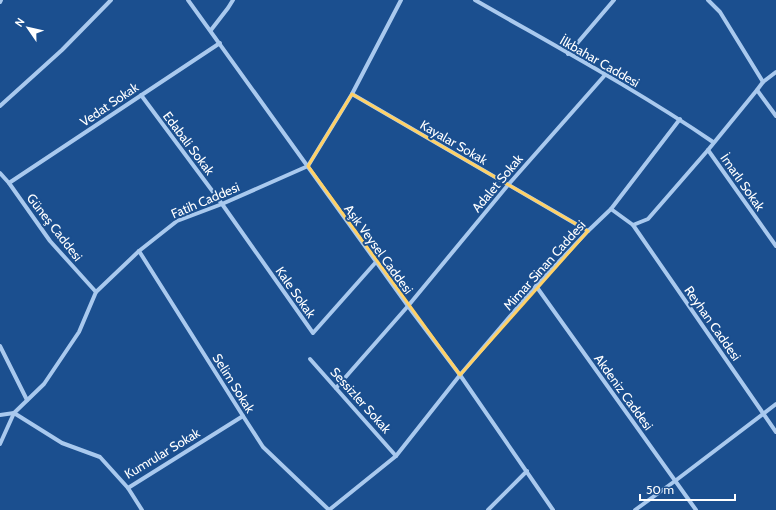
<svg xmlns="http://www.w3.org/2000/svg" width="776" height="510" font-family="Cabin,sans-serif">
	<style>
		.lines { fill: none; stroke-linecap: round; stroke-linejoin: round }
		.street { stroke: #a9c9ee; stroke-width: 4 }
		.marked { fill: none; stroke: #ffd166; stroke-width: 3; stroke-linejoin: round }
		.labels { text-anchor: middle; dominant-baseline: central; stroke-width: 4; stroke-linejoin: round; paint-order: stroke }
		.street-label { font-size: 13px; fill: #fff; stroke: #1b4f8f }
	</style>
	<rect width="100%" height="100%" fill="#1b4f8f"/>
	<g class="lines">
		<g class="street">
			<polyline points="188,0 408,306 460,375 553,510"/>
			<path d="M475,0C555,46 637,90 713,142"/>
			<polyline points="708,0 720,12 763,82"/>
			<polyline points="0,2 1,0"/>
			<polyline points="211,30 228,8 233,0"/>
			<polyline points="568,54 614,0"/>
			<polyline points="757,90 776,116"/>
			<polyline points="352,94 588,231"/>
			<polyline points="141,95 222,204 313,333 376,262"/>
			<polyline points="0,106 62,50 111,0"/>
			<polyline points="708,150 776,246"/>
			<polyline points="0,173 9,183 50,241 96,292"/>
			<polyline points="9,183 220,43"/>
			<polyline points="611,209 680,119"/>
			<polyline points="633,225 776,432"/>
			<polyline points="139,251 243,416 263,447 329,510"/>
			<polyline points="536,286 696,510"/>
			<polyline points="0,346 27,400"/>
			<polyline points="310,359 396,456"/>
			<polyline points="336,388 408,306 508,185 605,75"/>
			<polyline points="0,415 14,413 62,443 100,457 128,488 243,416"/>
			<polyline points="0,444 14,413 44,384 79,332 96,292 139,251 177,221 222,204 308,166 352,94 401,0"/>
			<polyline points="128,488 142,510"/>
			<polyline points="329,510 396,456 460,375 536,286 588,231 611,209 633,225 648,219 708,150 757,90 763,82 776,72"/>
			<polyline points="488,510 527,471"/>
			<polyline points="635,510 675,481 776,404"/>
		</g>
	</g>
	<path class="marked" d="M352,94L588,231L460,375L308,166Z"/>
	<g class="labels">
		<g class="street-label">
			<text transform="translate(600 61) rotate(30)">İlkbahar Caddesi</text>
			<text transform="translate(109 104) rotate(-34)">Vedat Sokak</text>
			<text transform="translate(454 142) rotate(30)">Kayalar Sokak</text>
			<text transform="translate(189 143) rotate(53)">Edabali Sokak</text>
			<text transform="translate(743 182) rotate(55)">İmarlı Sokak</text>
			<text transform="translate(497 183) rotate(-50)">Adalet Sokak</text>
			<text transform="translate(205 200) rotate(-23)">Fatih Caddesi</text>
			<text transform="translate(55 227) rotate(52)">Güneş Caddesi</text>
			<text transform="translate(379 249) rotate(54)">Aşık Veysel Caddesi</text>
			<text transform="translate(544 265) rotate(-48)">Mimar Sinan Caddesi</text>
			<text transform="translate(296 292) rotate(55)">Kale Sokak</text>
			<text transform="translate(713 323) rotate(55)">Reyhan Caddesi</text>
			<text transform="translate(234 383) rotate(58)">Selim Sokak</text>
			<text transform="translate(624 392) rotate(54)">Akdeniz Caddesi</text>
			<text transform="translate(361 400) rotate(48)">Sessizler Sokak</text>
			<text transform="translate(162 453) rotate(-31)">Kumrular Sokak</text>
		</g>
	</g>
	<g transform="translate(28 28) rotate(304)" stroke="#1b4f8f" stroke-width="3" paint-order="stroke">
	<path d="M0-3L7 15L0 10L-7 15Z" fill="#ffffff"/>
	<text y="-6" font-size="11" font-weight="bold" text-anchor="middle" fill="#ffffff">N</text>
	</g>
	<path d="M640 494v6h95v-6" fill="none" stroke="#ffffff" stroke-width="2"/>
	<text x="646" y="494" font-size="12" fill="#ffffff" stroke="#1b4f8f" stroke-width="3" paint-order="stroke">50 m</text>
</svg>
